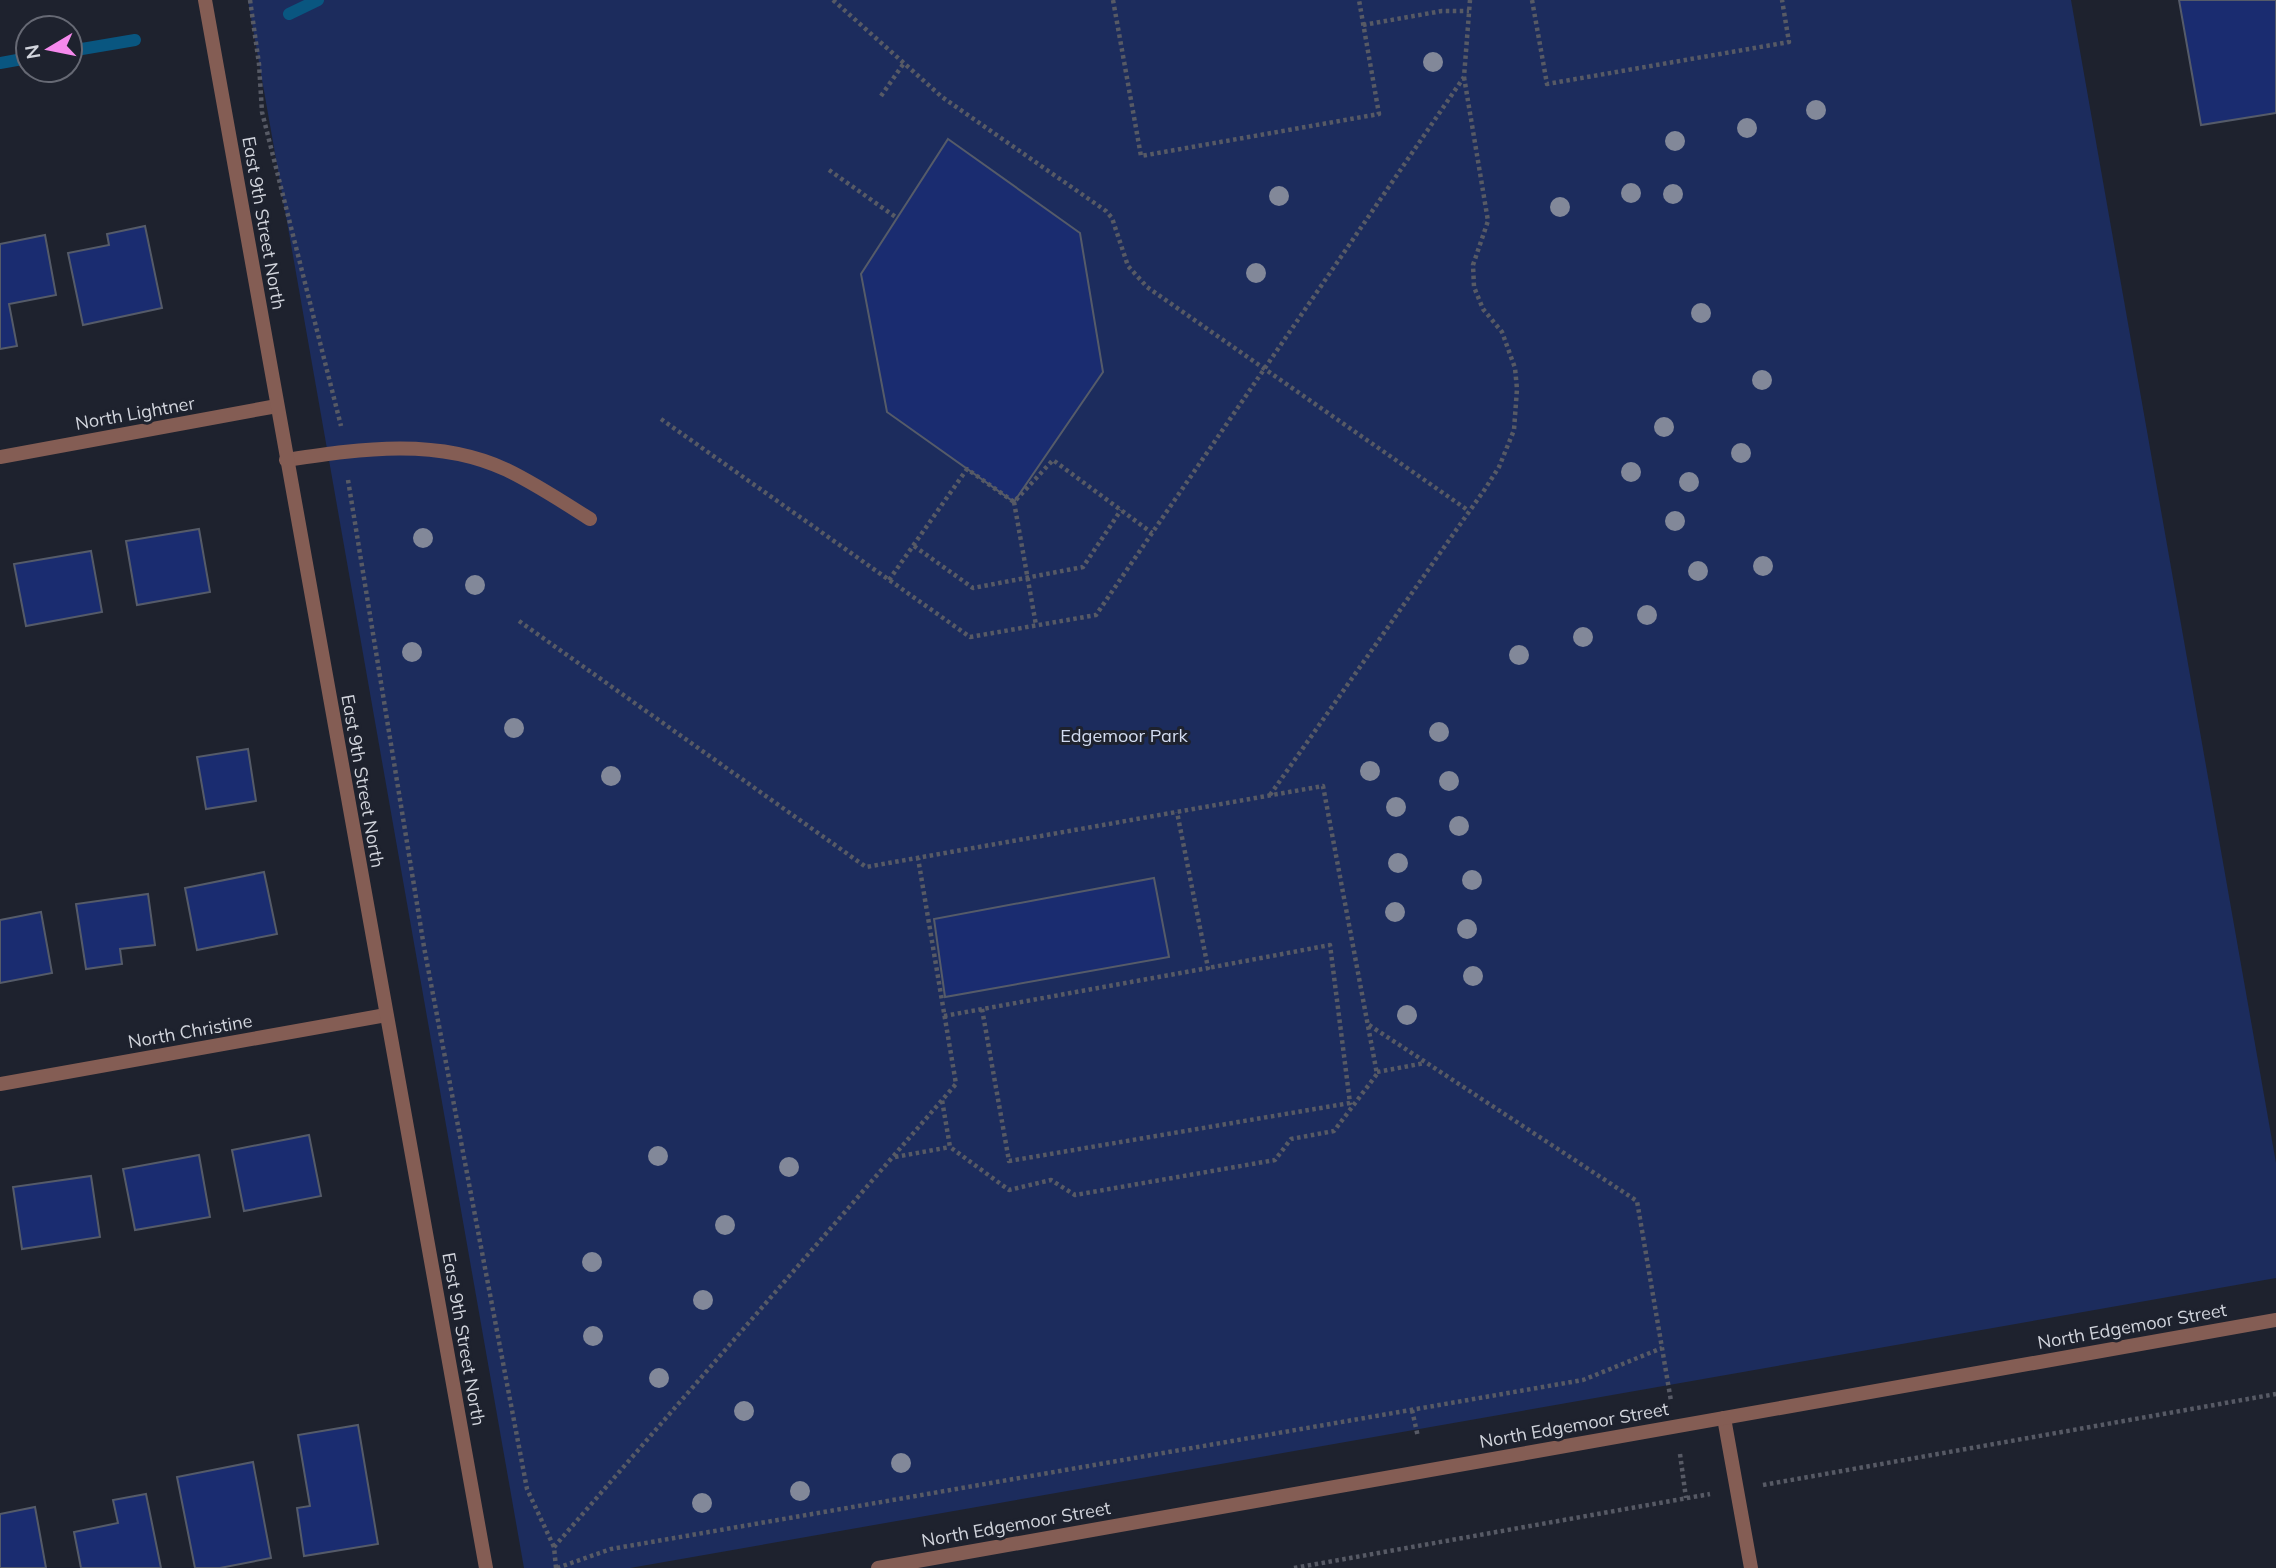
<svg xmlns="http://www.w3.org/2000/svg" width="2276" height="1568" font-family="Mulish,sans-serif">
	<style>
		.green { fill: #1c2c5d }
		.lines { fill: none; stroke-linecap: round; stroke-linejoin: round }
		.stream { stroke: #095680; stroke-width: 12 }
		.building { fill: #1a2c70; stroke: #555b69; stroke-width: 2 }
		.path { stroke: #575a65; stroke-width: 4.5; stroke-dasharray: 3.5 3.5; stroke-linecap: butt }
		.service { stroke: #845d54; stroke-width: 14 }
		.minor { stroke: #845d54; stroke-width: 14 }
		.tertiary { stroke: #845d54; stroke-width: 14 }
		.tree { fill: #828899 }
		.labels { text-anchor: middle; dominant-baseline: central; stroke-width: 6; stroke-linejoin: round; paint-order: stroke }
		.street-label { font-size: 18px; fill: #d1d4dc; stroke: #1e222e }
		.park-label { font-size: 18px; fill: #d3dcf1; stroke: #1e222e }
	</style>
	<rect width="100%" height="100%" fill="#1e222e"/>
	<polygon class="green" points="248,0 2071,0 2276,1163 2276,1278 630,1568 524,1568"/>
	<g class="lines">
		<g class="stream">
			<polyline points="289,14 318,0"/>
			<polyline points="70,51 135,40"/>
			<polyline points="0,63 28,58"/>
		</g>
	</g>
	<g class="building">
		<polygon points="2179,0 2276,0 2276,113 2201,125"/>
		<polygon points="948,139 1080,233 1103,372 1014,502 887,412 861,274"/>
		<polygon points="145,226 162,308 83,325 68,253 109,245 107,234"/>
		<polygon points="45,235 56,295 9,304 17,346 0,349 0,244"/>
		<polygon points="199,529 210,592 137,605 126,541"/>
		<polygon points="91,551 102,612 26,626 14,564"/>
		<polygon points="248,749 256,801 206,809 197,757"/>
		<polygon points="264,872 277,934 197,950 185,888"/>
		<polygon points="1154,878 1169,957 945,997 934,919"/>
		<polygon points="148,894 155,945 120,949 122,964 86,969 76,904"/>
		<polygon points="41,912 52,973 0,983 0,920"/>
		<polygon points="309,1135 321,1196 244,1211 232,1150"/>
		<polygon points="199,1155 210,1217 135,1230 123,1169"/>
		<polygon points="91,1176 100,1237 22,1249 13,1187"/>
		<polygon points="358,1425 378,1544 304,1556 297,1508 310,1506 298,1435"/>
		<polygon points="253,1462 271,1558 220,1568 195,1568 177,1477"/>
		<polygon points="146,1494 161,1568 81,1568 74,1532 118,1523 113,1500"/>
		<polygon points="35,1507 46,1568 0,1568 0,1514"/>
	</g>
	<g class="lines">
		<g class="path">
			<polyline points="250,0 259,64 262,112 341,426"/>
			<polyline points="833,0 942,97 1106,211 1112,218 1128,266 1147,287 1469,511"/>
			<polyline points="1113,0 1141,156 1379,114 1359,0"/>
			<polyline points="1532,0 1547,84 1789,42 1782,0"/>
			<polyline points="1363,25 1442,11 1469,11"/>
			<polyline points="881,96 904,63"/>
			<polyline points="829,170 897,218"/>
			<polyline points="661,419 970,637 1096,615 1464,77 1470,0"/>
			<polyline points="348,480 424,947 527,1489 554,1547"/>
			<polyline points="1014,502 1036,625"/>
			<polyline points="914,546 973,588 1083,567 1121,510"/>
			<polyline points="889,580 967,469 1014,502 1053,460 1152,533"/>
			<polyline points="519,621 866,867 1323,786 1377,1074 1334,1131 1291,1139 1275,1160 1075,1195 1051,1180 1009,1190 950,1147 942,1100"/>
			<polyline points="1270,795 1485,489 1499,467 1514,430 1517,389 1515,368 1502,332 1483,309 1474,287 1473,265 1488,221 1464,77"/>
			<polyline points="982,1009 1009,1161 1350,1103 1330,945 1208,968"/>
			<polyline points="944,1016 1208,968 1177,812"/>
			<polyline points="1369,1025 1637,1201 1671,1401"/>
			<polyline points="1377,1072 1425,1063"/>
			<polyline points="895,1157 950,1147"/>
			<polyline points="1412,1410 1418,1437"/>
			<polyline points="1680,1454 1686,1498"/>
			<polyline points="1763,1485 2276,1394"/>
			<polyline points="556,1568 554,1547 956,1084 918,858"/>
			<polyline points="557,1568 611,1549 1583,1380 1662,1348"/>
			<polyline points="1294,1568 1710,1494"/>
		</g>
		<path class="service" d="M286,460C360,449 437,437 507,470C536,484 563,502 590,519"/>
		<g class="minor">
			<polyline points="0,457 277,406"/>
			<polyline points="0,1084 386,1015"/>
			<polyline points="1724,1418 1751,1568"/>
		</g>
		<g class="tertiary">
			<polyline points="205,0 486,1568"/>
			<polyline points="878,1568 2276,1320"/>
		</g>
	</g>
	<g class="tree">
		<circle cx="1433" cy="62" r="10"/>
		<circle cx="1816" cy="110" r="10"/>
		<circle cx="1747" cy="128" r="10"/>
		<circle cx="1675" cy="141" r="10"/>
		<circle cx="1631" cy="193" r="10"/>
		<circle cx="1673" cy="194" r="10"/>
		<circle cx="1279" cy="196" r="10"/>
		<circle cx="1560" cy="207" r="10"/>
		<circle cx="1256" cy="273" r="10"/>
		<circle cx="1701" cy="313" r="10"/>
		<circle cx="1762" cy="380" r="10"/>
		<circle cx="1664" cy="427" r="10"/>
		<circle cx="1741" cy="453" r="10"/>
		<circle cx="1631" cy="472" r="10"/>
		<circle cx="1689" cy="482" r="10"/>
		<circle cx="1675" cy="521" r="10"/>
		<circle cx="423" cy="538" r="10"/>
		<circle cx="1763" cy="566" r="10"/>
		<circle cx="1698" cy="571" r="10"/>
		<circle cx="475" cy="585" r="10"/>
		<circle cx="1647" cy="615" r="10"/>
		<circle cx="1583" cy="637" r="10"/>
		<circle cx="412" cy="652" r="10"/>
		<circle cx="1519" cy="655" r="10"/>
		<circle cx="514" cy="728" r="10"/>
		<circle cx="1439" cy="732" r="10"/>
		<circle cx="1370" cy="771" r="10"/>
		<circle cx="611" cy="776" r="10"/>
		<circle cx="1449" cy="781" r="10"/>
		<circle cx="1396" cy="807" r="10"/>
		<circle cx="1459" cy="826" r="10"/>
		<circle cx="1398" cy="863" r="10"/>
		<circle cx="1472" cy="880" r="10"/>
		<circle cx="1395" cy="912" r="10"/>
		<circle cx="1467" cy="929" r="10"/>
		<circle cx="1473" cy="976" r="10"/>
		<circle cx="1407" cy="1015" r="10"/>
		<circle cx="658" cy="1156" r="10"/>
		<circle cx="789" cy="1167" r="10"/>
		<circle cx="725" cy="1225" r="10"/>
		<circle cx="592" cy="1262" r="10"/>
		<circle cx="703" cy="1300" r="10"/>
		<circle cx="593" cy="1336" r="10"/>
		<circle cx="659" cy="1378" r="10"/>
		<circle cx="744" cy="1411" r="10"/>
		<circle cx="901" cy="1463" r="10"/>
		<circle cx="800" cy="1491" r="10"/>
		<circle cx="702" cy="1503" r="10"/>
	</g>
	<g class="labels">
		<g class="street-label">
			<text transform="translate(264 223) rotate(80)">East 9th Street North</text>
			<text transform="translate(135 413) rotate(-10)">North Lightner</text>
			<text transform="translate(363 781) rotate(80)">East 9th Street North</text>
			<text transform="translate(190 1031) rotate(-10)">North Christine</text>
			<text transform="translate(2132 1326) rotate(-10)">North Edgemoor Street</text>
			<text transform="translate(464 1339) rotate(80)">East 9th Street North</text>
			<text transform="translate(1574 1425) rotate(-10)">North Edgemoor Street</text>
			<text transform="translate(1016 1524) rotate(-10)">North Edgemoor Street</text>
		</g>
		<g class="park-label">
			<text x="1124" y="735">Edgemoor Park</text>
		</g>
	</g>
	<g transform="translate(49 49) rotate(260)"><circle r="33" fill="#1e222e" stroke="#666974" stroke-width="2"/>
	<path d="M0-5L12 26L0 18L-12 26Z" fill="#f689ed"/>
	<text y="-10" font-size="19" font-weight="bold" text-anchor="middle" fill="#d1d4dc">N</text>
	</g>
</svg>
